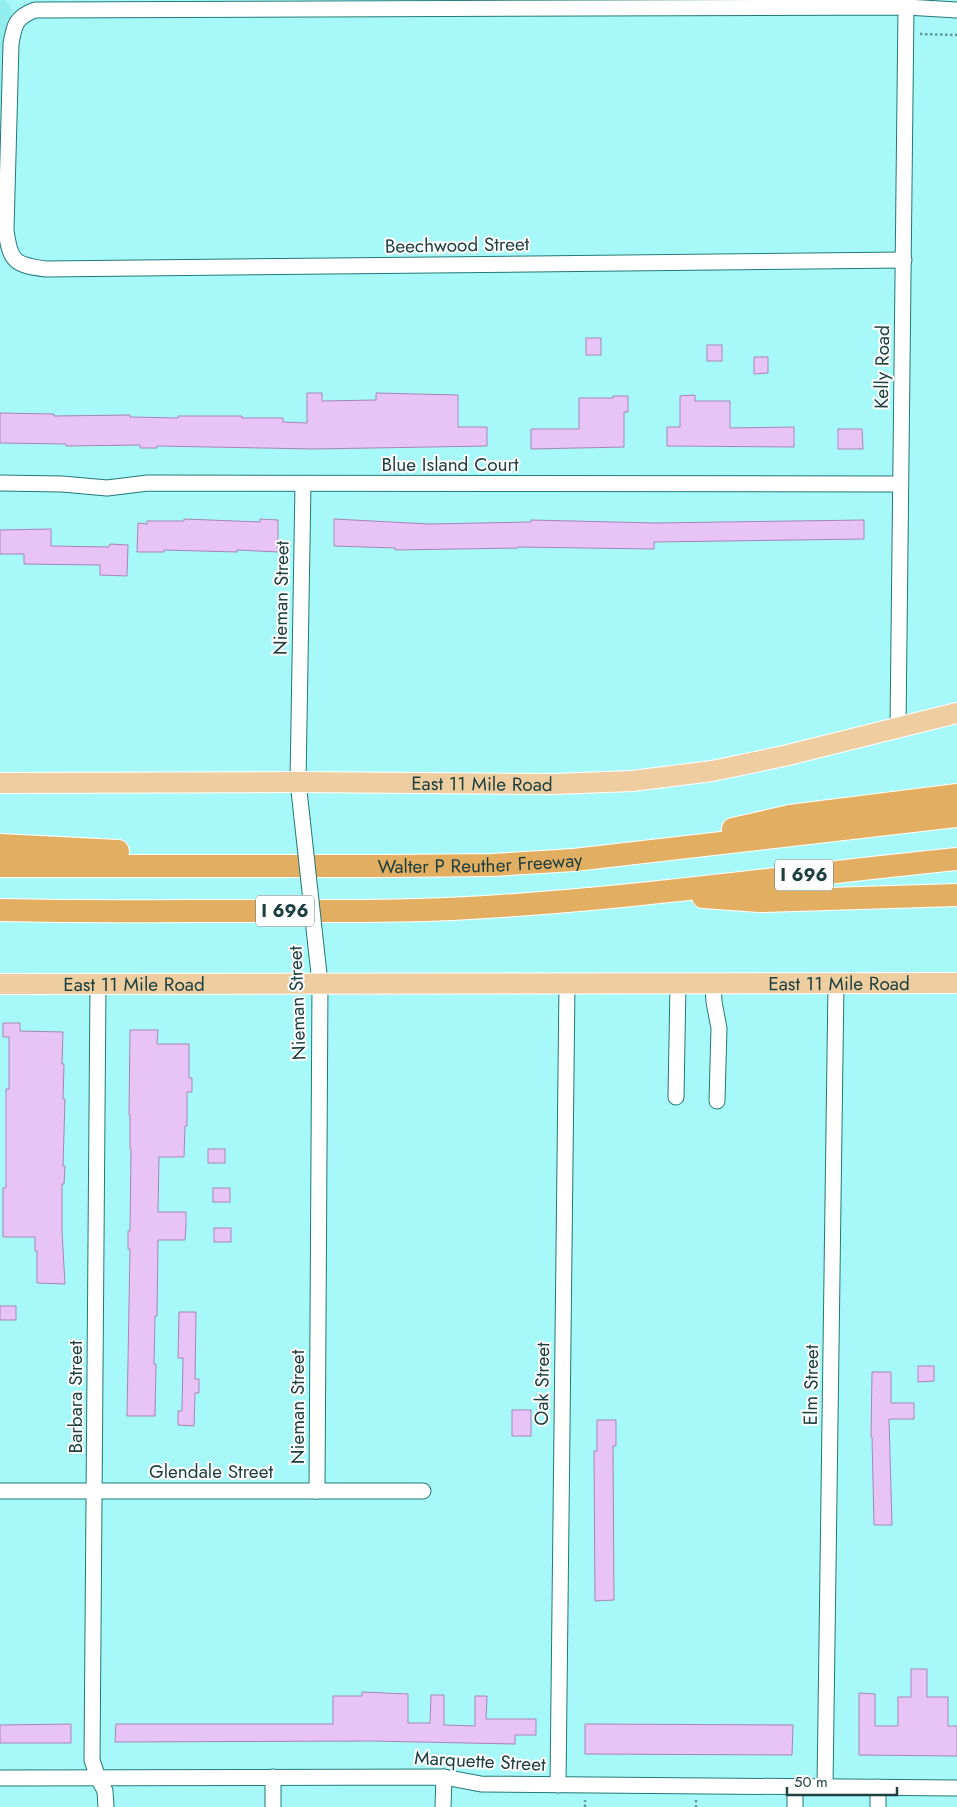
<svg xmlns="http://www.w3.org/2000/svg" width="957" height="1807" font-family="Jost,sans-serif">
	<style>
		.built { fill: #92eeee }
		.building { fill: #e7c3f6; stroke: #a785b5 }
		.lines { fill: none; stroke-linecap: round; stroke-linejoin: round }
		.minor-casing { stroke: #227979; stroke-width: 17 }
		.major-casing { stroke: #fff; stroke-width: 22 }
		.highway-casing { stroke: #fff; stroke-width: 24 }
		.path { stroke: #609a9a; stroke-width: 2.5; stroke-dasharray: 2.5 2.5; stroke-linecap: butt }
		.minor { stroke: #fff; stroke-width: 15 }
		.major { stroke: #eecea0; stroke-width: 20 }
		.highway { stroke: #e2ae61; stroke-width: 22 }
		.minor-bridge-casing { stroke: #227979; stroke-width: 17; stroke-linecap: butt }
		.minor-bridge { stroke: #fff; stroke-width: 15 }
		.labels { text-anchor: middle; dominant-baseline: central; stroke-width: 4; stroke-linejoin: round; paint-order: stroke }
		.shield { fill: #fff; stroke: #627979; stroke-width: 1 }
		.shield-label { font-size: 18px; font-weight: bold; fill: #1e4040 }
		.street-label { font-size: 19px; fill: #1e4040; stroke: #fff }
	</style>
	<rect width="100%" height="100%" fill="#a7f9f9"/>
	<polygon class="built" points="0,0 5,0 13,10 8,24 7,35 0,213"/>
	<g class="building">
		<rect x="586" y="338" width="15" height="17"/>
		<rect x="707" y="345" width="15" height="16"/>
		<polygon points="754,357 768,357 768,373 754,374"/>
		<polygon points="307,393 322,393 322,401 376,400 376,393 458,395 458,427 487,427 487,446 314,449 157,446 157,448 140,448 140,445 66,446 66,444 0,443 0,413 54,414 54,416 130,415 130,417 178,418 178,416 242,416 242,418 283,418 283,422 307,423"/>
		<polygon points="695,395 695,401 730,401 730,428 794,427 794,447 667,446 667,427 680,427 680,396"/>
		<polygon points="613,396 628,396 628,412 624,412 624,447 531,449 531,429 579,429 579,398 613,398"/>
		<polygon points="838,429 862,429 863,449 838,449"/>
		<polygon points="184,519 260,522 260,519 278,520 278,552 237,550 237,552 164,550 164,552 137,552 138,523 147,524 147,521 184,521"/>
		<polygon points="334,519 429,524 531,522 531,520 654,523 864,520 864,539 654,542 654,549 518,547 518,548 395,550 395,548 334,546"/>
		<polygon points="51,529 51,546 109,547 110,544 128,545 127,576 100,575 100,565 24,564 24,554 0,554 0,530"/>
		<polygon points="3,1023 20,1023 20,1031 63,1032 62,1064 64,1064 63,1099 65,1099 63,1166 65,1166 64,1184 62,1184 62,1232 65,1284 37,1283 37,1251 35,1251 35,1237 3,1237 3,1188 6,1188 6,1089 9,1089 9,1037 3,1037"/>
		<polygon points="130,1030 158,1030 157,1044 189,1044 189,1078 192,1078 192,1092 187,1092 187,1126 185,1126 184,1157 159,1157 158,1212 186,1212 186,1226 185,1240 158,1240 157,1316 155,1316 154,1364 156,1364 155,1416 127,1416 130,1249 128,1249 128,1231 130,1231 131,1149 130,1149 130,1115 129,1115"/>
		<rect x="208" y="1149" width="17" height="14"/>
		<rect x="213" y="1188" width="17" height="14"/>
		<rect x="214" y="1228" width="17" height="14"/>
		<rect x="0" y="1306" width="16" height="14"/>
		<polygon points="179,1312 196,1312 195,1379 199,1379 199,1393 195,1393 194,1426 178,1425 178,1411 182,1411 183,1358 178,1358"/>
		<polygon points="918,1366 934,1366 934,1381 918,1382"/>
		<polygon points="872,1372 891,1372 891,1403 914,1403 914,1419 889,1419 892,1525 874,1525 872,1437 871,1437"/>
		<rect x="512" y="1410" width="19" height="26"/>
		<polygon points="597,1420 616,1420 616,1446 613,1446 614,1600 595,1601 594,1451 597,1451"/>
		<polygon points="911,1669 927,1669 927,1697 948,1697 948,1726 957,1726 957,1756 859,1755 859,1693 875,1694 875,1726 898,1726 898,1697 911,1697"/>
		<polygon points="362,1692 408,1694 408,1723 430,1723 431,1695 444,1695 444,1725 475,1726 475,1696 487,1696 486,1719 536,1719 536,1735 515,1735 515,1744 372,1741 115,1742 116,1724 333,1724 333,1696 362,1696"/>
		<polygon points="71,1724 71,1743 0,1743 0,1725"/>
		<polygon points="585,1724 793,1725 792,1755 585,1754"/>
	</g>
	<g class="lines">
		<defs>
			<g id="minor">
				<path d="M904,260L46,269C15,265 10,262 6,230L11,44C14,25 16,17 35,10L906,7L957,10"/>
				<polyline points="0,483 62,484 107,488 148,483 900,484"/>
				<polyline points="898,727 906,7"/>
				<polyline points="302,818 298,782 303,484"/>
				<polyline points="98,984 92,1760 98,1778 105,1791 106,1807"/>
				<polyline points="713,984 714,1002 719,1028 717,1101"/>
				<polyline points="676,1097 678,984"/>
				<polyline points="0,1491 423,1491"/>
				<polyline points="317,1491 320,983 317,956"/>
				<polyline points="273,1777 273,1807"/>
				<polyline points="0,1778 444,1777 481,1784 957,1788"/>
				<polyline points="558,1785 567,983"/>
				<polyline points="795,1787 795,1807"/>
				<polyline points="825,1787 836,983"/>
				<polyline points="878,1787 878,1807"/>
				<polyline points="443,1807 444,1777"/>
			</g>
			<g id="major">
				<path id="s1" d="M0,783L298,782L555,784L632,781L712,771L784,756L957,713"/>
				<path id="s2" d="M0,984L957,983"/>
			</g>
			<g id="highway">
				<polyline points="733,829 790,816 957,795"/>
				<polyline points="0,845 118,851"/>
				<path id="s3" d="M0,866H390L493,865L574,860L957,816"/>
				<polyline points="703,897 760,901 957,895"/>
				<path d="M0,910C88,912 177,911 265,911C344,911 423,912 501,906C654,896 805,874 957,859"/>
			</g>
		</defs>
		<use href="#minor" class="minor-casing"/>
		<use href="#major" class="major-casing"/>
		<use href="#highway" class="highway-casing"/>
		<g class="path">
			<polyline points="920,34 957,35"/>
			<polyline points="696,1800 696,1807"/>
			<polyline points="585,1807 585,1800"/>
		</g>
		<use href="#minor" class="minor"/>
		<use href="#major" class="major"/>
		<use href="#highway" class="highway"/>
		<defs>
			<polyline id="minor-bridge" points="302,818 317,956"/>
		</defs>
		<use href="#minor-bridge" class="minor-bridge-casing"/>
		<use href="#minor-bridge" class="minor-bridge"/>
	</g>
	<g class="labels">
		<g class="shield">
			<rect x="775" y="859.5" width="58" height="31" rx="4"/>
			<rect x="256" y="895.5" width="58" height="31" rx="4"/>
		</g>
		<g class="shield-label">
			<text x="804" y="875">I 696</text>
			<text x="285" y="911">I 696</text>
		</g>
		<g class="street-label">
			<text transform="translate(457 245) rotate(-1)">Beechwood Street</text>
			<text transform="translate(882 367) rotate(-89)">Kelly Road</text>
			<text x="450" y="464">Blue Island Court</text>
			<text transform="translate(281 598) rotate(-89)">Nieman Street</text>
			<text stroke="none"><textPath href="#s1" startOffset="482">East 11 Mile Road</textPath></text>
			<text stroke="none"><textPath href="#s3" startOffset="480">Walter P Reuther Freeway</textPath></text>
			<text stroke="none"><textPath href="#s2" startOffset="839">East 11 Mile Road</textPath></text>
			<text stroke="none"><textPath href="#s2" startOffset="134">East 11 Mile Road</textPath></text>
			<text transform="translate(297 1003) rotate(-92)">Nieman Street</text>
			<text transform="translate(542 1384) rotate(-89)">Oak Street</text>
			<text transform="translate(811 1385) rotate(-89)">Elm Street</text>
			<text transform="translate(75 1397) rotate(-90)">Barbara Street</text>
			<text transform="translate(297 1407) rotate(-90)">Nieman Street</text>
			<text x="211" y="1471">Glendale Street</text>
			<text transform="translate(480 1761) rotate(3)">Marquette Street</text>
		</g>
	</g>
	<path d="M787 1787v8h110v-8" fill="none" stroke="#1e4040" stroke-width="2.5"/>
	<text x="794" y="1787" font-size="15" fill="#1e4040" stroke="#ffffff" stroke-width="4" paint-order="stroke">50 m</text>
</svg>
